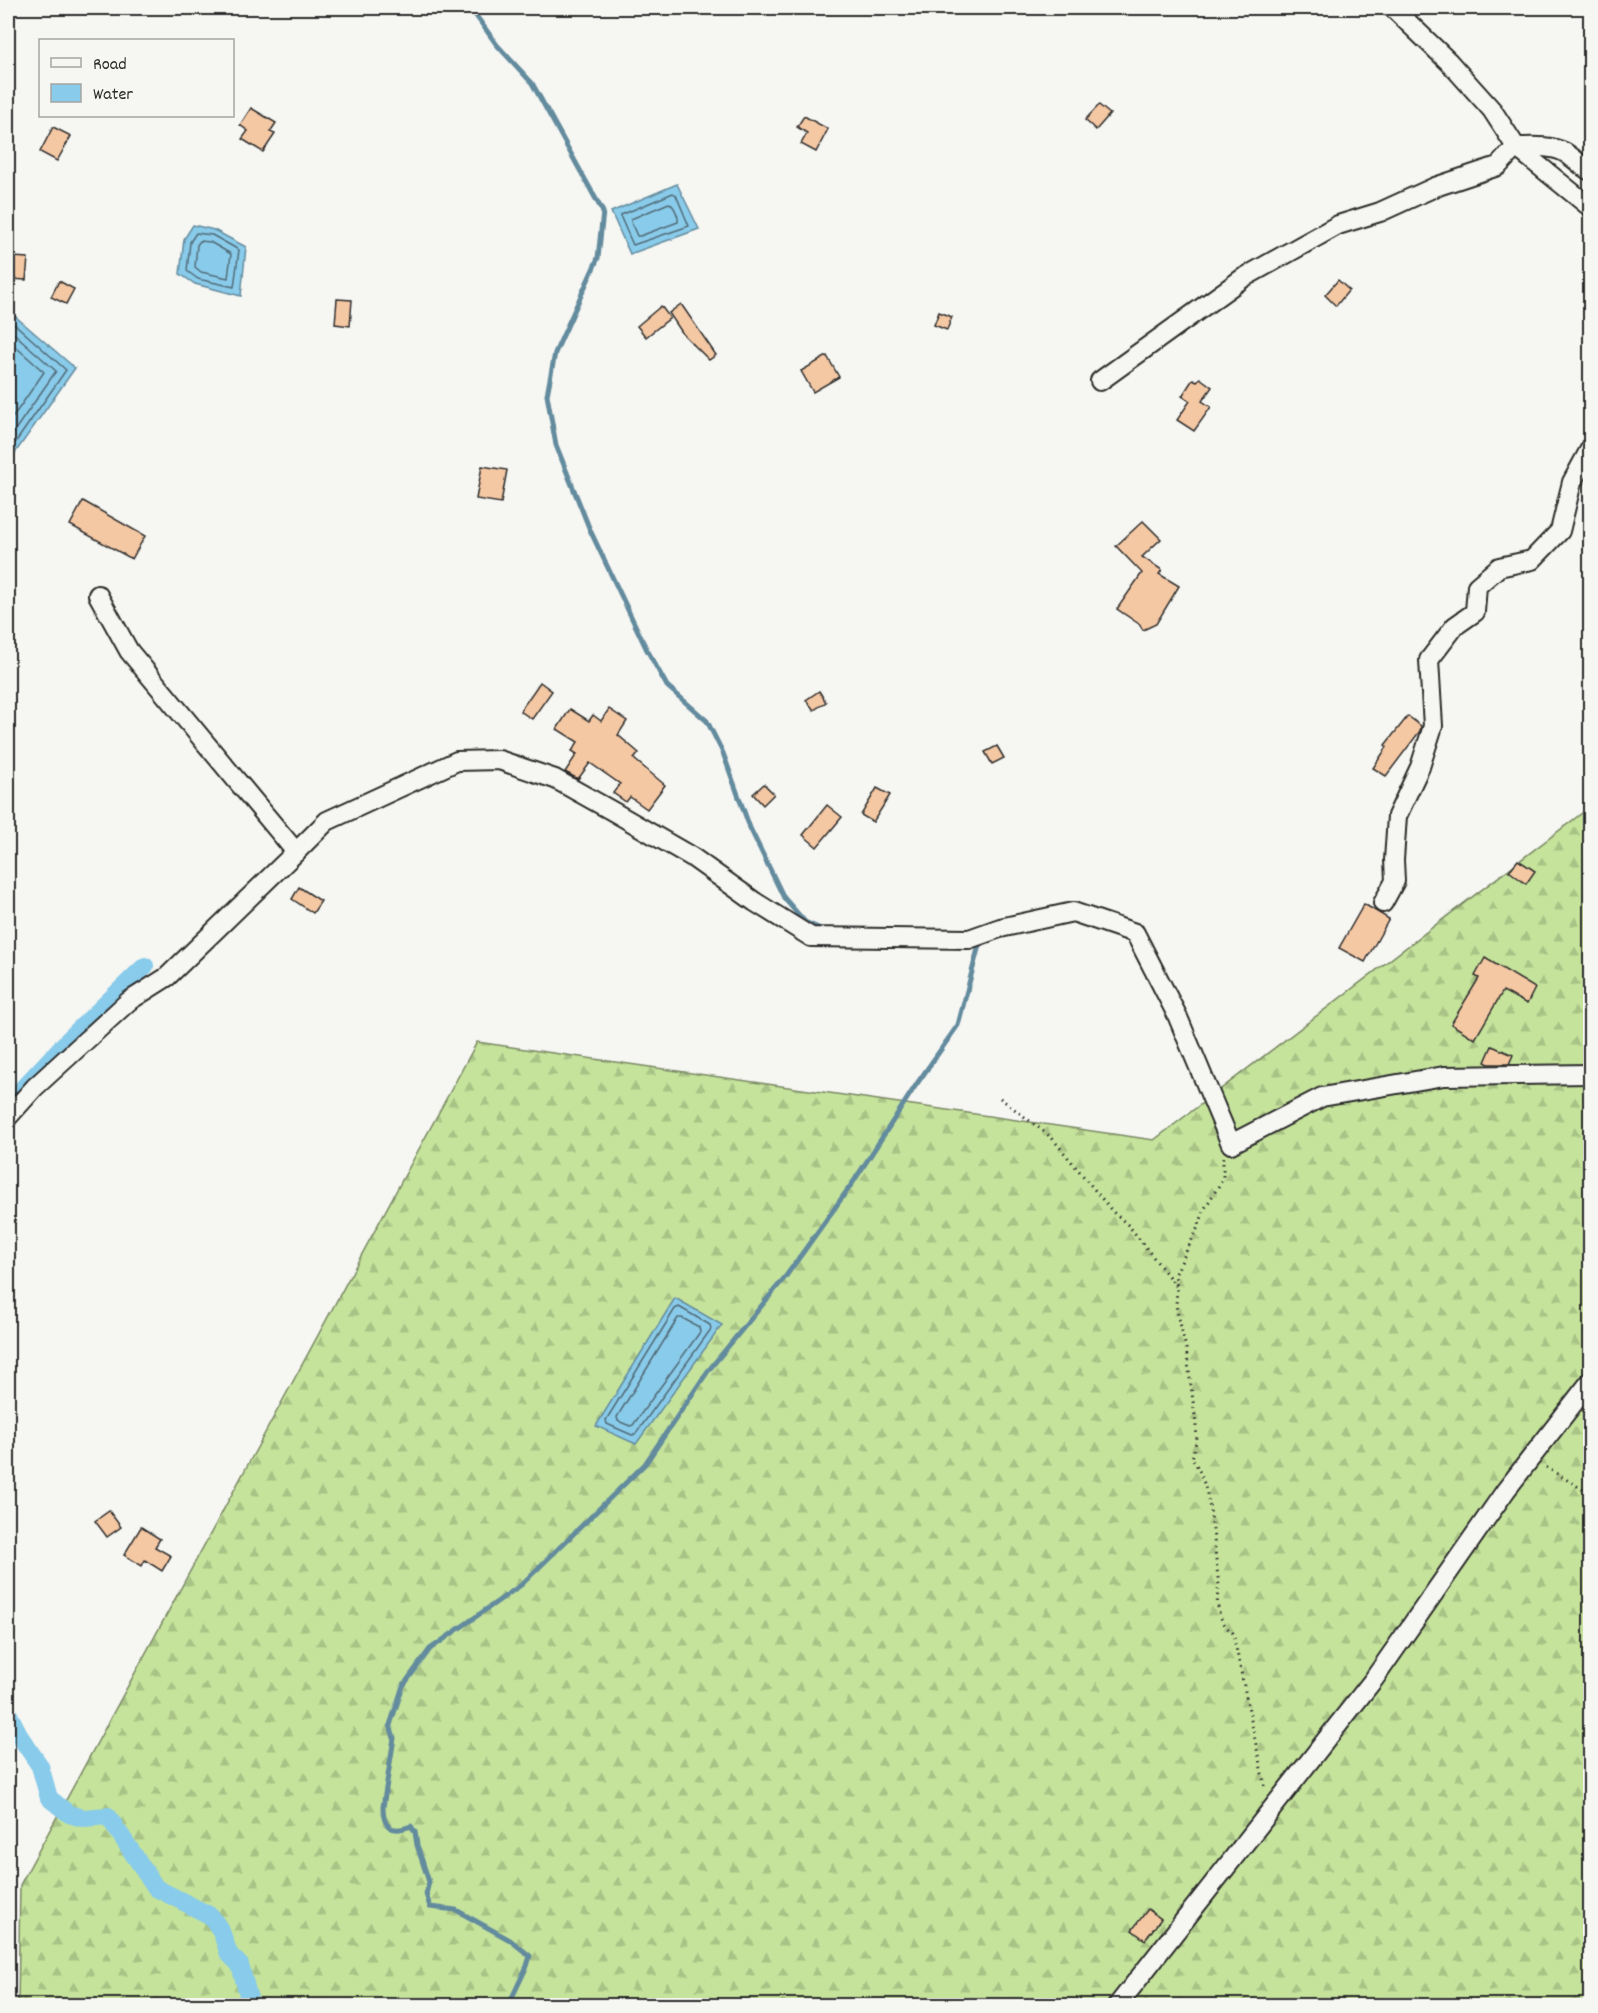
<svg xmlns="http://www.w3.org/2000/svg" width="1598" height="2013" font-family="Dekko,sans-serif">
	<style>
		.forest { fill: url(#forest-firs); stroke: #788763; stroke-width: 1.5 }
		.water { fill: #89cbea; stroke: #638b9e; stroke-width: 1.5 }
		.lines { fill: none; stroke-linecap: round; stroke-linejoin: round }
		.shore { stroke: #516b77; stroke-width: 1.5 }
		.stream { stroke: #638b9e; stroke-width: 5 }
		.canal { stroke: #89cbea; stroke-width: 18 }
		.building { fill: #f5c8a4; stroke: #2b2b2b; stroke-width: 1.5 }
		.minor-casing { stroke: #2b2b2b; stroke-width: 22 }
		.path { stroke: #2b2b2b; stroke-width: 3; stroke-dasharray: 1.5 4.5; stroke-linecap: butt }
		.minor { stroke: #f6f6f2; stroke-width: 18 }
	</style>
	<defs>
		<pattern id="forest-firs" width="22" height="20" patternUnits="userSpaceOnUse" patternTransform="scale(1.5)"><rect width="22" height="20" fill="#c5e39b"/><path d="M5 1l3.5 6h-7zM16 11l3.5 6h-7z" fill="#a9c386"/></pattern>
	</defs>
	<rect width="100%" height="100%" fill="#f6f6f2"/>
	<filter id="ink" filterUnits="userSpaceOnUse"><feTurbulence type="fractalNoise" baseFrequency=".0167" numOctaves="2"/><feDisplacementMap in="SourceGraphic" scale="12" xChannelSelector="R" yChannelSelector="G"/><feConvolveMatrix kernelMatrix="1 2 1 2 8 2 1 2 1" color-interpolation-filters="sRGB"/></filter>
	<g filter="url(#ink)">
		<polygon class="forest" points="1590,807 1590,2005 18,2006 20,1885 477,1042 1154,1140"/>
		<g class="water">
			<polygon points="677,184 699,229 630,254 611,212"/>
			<polygon points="193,225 214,230 246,247 241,296 195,284 180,274 184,239"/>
			<polygon points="9,311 75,368 8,463 8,313"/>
			<polygon points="675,1298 722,1325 636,1444 596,1426"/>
		</g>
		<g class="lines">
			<g class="shore">
				<polygon points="673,193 676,195 689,226 633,245 621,218 621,215"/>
				<path d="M669,203C674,205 679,217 678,222L640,236H637L631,222V219Z"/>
				<polygon points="196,233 212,235 239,250 234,287 198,279 187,271 190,242"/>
				<polygon points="200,241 210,242 231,254 228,278 201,272 195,267 197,245"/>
				<polyline points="8,318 66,370 8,453"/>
				<polyline points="8,328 56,371 8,440"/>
				<polyline points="8,340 44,372 8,424"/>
				<polygon points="679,1307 710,1325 711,1329 635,1435 632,1435 607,1424 606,1420 675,1309"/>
				<polygon points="678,1318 682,1318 699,1327 700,1332 633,1425 630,1426 618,1421 617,1417"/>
			</g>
			<g class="stream">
				<polyline points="474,8 474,13 497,45 532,83 603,212 598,258 555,353 547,395 556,445 590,530 646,648 667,686 707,721 723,753 750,828 784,898 805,922 823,930"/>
				<path d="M508,2006L527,1966L530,1956L510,1940L456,1910L430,1907L426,1894L429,1882L417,1845L415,1832L411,1826C391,1834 383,1827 383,1807L394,1738L390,1725L403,1686L430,1649L521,1585L645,1464L708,1371L786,1276L854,1181L916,1085L958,1025L979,945"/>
			</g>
			<g class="canal">
				<polyline points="8,1104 70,1038 145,966"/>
				<polyline points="8,1713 21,1738 40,1766 49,1798 69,1814 83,1818 108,1816 156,1888 211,1916 221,1931 229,1954 240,1965 251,2006"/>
			</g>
		</g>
		<g class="building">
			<polygon points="1099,105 1110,114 1096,130 1085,120"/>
			<polygon points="251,108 276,123 270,132 275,134 263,152 242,139 248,131 240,125"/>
			<polygon points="804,116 828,129 816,152 801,144 807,133 797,127"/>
			<polygon points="53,127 71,136 57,161 40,152"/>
			<polygon points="12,257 28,258 26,280 11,279"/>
			<polygon points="1338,280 1349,290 1336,306 1325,295"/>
			<polygon points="59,281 74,289 66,304 51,297"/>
			<polygon points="337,299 352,300 350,326 335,324"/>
			<polygon points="681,304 716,355 709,360 683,334 669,313"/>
			<polygon points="661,306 670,318 646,337 637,326"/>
			<polygon points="939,312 952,317 947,330 934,325"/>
			<polygon points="827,356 839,377 813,392 801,371"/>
			<polygon points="1200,378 1212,387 1202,401 1211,407 1194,431 1177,420 1190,401 1182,396 1193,379 1197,381"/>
			<polygon points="482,466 507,470 501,503 476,499"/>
			<polygon points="83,501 145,536 132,559 70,525"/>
			<polygon points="1143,521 1161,539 1142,557 1162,570 1159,574 1179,586 1156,624 1143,630 1139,624 1117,609 1142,573 1116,546"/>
			<polygon points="540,682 552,691 532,719 520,711"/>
			<polygon points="819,691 826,702 814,710 806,700"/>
			<polygon points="570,709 589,721 593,715 601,721 609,709 627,721 618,735 639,753 634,759 665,785 647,809 630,797 626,802 613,793 620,784 590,763 578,779 565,772 577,754 572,751 578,742 557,729"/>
			<polygon points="1408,716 1421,726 1420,731 1386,776 1373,768 1387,747 1385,745"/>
			<polygon points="997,746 1004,758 992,764 985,752"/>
			<polygon points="764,784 774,794 763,805 753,794"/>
			<polygon points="877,788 890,795 873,822 861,815"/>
			<polygon points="827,805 842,817 817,847 803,835"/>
			<polygon points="1518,860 1535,871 1526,884 1509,871"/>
			<polygon points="299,887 321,901 313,913 292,899"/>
			<polygon points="1364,904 1389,919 1365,962 1339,948"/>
			<polygon points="1485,958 1535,988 1527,1004 1503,991 1475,1039 1451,1024 1479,978 1475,976"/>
			<polygon points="1492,1046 1513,1055 1509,1064 1489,1064 1485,1062"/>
			<polygon points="109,1511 121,1527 107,1537 95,1521"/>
			<polygon points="141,1527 160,1539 155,1547 171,1556 162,1571 145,1560 142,1566 124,1555"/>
			<polygon points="1148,1909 1161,1919 1145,1940 1132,1930"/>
		</g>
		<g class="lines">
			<defs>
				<g id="minor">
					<path d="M1393,8L1449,62L1492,110L1516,147C1530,147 1551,145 1564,152C1573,157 1581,166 1590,171"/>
					<polyline points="1100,381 1243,278 1338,225 1380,212 1435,187 1498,166 1516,147 1590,207"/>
					<polyline points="98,595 129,651 296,852 327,821 457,761 499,760 555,779 614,812 692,857 755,902 811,937 969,939 1000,928 1073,912 1135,933 1177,1015 1231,1144 1322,1097 1444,1076 1590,1074"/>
					<polyline points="1383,903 1395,881 1394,860 1397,816 1420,767 1433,726 1429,660 1455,626 1475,612 1477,586 1499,567 1532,560 1560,531 1572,482 1590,449"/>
					<polyline points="8,1117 35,1087 129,1001 167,977 296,852"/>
					<polyline points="1117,2006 1374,1679 1506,1490 1590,1382"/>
				</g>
			</defs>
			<use href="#minor" class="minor-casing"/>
			<g class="path">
				<polyline points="1000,1098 1052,1138 1112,1211 1129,1226 1176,1286"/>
				<path d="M1223,1157V1179L1205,1208L1199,1225L1175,1275L1177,1287L1176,1306L1186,1348L1195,1416L1197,1437L1192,1459C1213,1484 1214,1552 1219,1585C1215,1605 1218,1621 1233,1633L1265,1788"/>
				<polyline points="1546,1467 1590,1494"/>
			</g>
			<use href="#minor" class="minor"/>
		</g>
	</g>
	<rect width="1598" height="2013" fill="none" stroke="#f6f6f2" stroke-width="30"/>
	<rect x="15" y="15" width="1568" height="1983" fill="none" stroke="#2b2b2b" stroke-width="2" filter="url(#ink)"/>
	<rect x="39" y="39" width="195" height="78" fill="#f6f6f2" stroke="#a5a5a2" stroke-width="1.5"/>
	<rect x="51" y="58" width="30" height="9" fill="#f6f6f2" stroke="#a5a5a2" stroke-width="1.5"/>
	<text x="93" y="69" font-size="18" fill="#2b2b2b">Road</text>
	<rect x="51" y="84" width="30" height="18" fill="#89cbea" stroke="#a5a5a2" stroke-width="1.5"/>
	<text x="93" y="99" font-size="18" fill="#2b2b2b">Water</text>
</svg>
